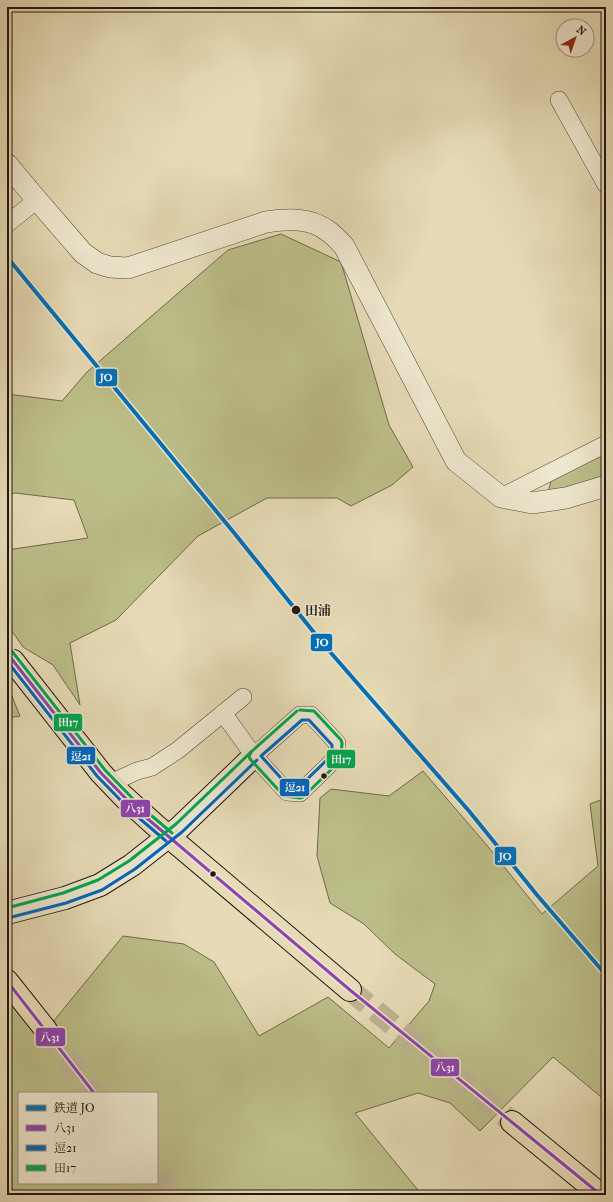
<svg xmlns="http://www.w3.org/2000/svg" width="613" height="1202" font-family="'IM FELL French Canon','Noto Serif JP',serif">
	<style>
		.green { fill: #bcbe89; stroke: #6e6a4d; fill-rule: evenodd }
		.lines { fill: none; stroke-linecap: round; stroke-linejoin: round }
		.trunk-tunnel { stroke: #bfb495; stroke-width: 22; stroke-dasharray: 22 11; stroke-linecap: butt }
		.minor-casing { stroke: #52483a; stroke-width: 18 }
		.tertiary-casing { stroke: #52483a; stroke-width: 22 }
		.secondary-casing { stroke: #211711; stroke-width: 24 }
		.trunk-casing { stroke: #211711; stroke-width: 24 }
		.minor { stroke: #efe8d0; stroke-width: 17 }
		.tertiary { stroke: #efe8d0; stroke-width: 21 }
		.secondary { stroke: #efe8d0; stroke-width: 22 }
		.trunk { stroke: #e6dbb6; stroke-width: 22 }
		.bus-1-casing { stroke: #efe8d0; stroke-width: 6 }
		.bus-2-casing { stroke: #efe8d0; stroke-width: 6 }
		.bus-3-casing { stroke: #efe8d0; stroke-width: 6 }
		.bus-1 { stroke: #8e44ad; stroke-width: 3 }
		.bus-2 { stroke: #0065bd; stroke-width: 3 }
		.bus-3 { stroke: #00a651; stroke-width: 3 }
		.rail-1-casing { stroke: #efe8d0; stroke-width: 7 }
		.rail-1 { stroke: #0070b9; stroke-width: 4 }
		.stop-dot { fill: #211711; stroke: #efe8d0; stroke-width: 1.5 }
		.labels { text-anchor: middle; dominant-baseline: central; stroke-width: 3; stroke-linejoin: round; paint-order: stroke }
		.stop-label { font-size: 13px; font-weight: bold; fill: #211711; stroke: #efe8d0; text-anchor: start }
		.line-badge { stroke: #efe8d0; stroke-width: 1.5 }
		.badge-label { font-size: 11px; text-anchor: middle; font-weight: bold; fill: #fff }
	</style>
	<rect width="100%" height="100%" fill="#e6dbb6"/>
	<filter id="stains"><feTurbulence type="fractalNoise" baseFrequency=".005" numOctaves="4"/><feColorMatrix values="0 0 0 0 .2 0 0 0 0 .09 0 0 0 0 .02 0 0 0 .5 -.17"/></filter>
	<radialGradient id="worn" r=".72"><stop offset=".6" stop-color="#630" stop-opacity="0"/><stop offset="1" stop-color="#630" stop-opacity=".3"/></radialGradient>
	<g class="green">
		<polygon points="281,234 341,262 389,425 413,467 392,485 351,506 337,498 267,498 198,536 116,620 70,643 80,705 53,665 23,647 7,624 7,550 88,538 74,500 15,493 7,495 7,394 62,401 87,372 228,250"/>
		<polygon points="606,453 606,475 553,492 549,489 551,481"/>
		<polygon points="7,684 20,716 7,718"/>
		<path d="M423,771L485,843L542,914L598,866L590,804L606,798V1101L553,1057L480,1131L450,1103L418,1093L355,1113L422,1195H7V993L48,1028L123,936L184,944L214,962L259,1036L328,997L389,1048L429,1001L435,984L395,954L364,924L330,903L317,856L320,798L331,789L389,796ZM19,1093H157V1183H19Z"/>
	</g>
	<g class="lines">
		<g class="trunk-tunnel">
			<polyline points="350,990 512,1122"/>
			<polyline points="46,1030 94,1093"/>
			<polyline points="157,1174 173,1195"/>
		</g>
		<defs>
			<g id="minor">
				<polyline points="559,100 606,185"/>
				<polyline points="7,224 37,200"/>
				<polyline points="501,497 606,444"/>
				<polyline points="223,713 254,756"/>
				<polygon points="300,715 311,715 337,743 337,757 300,793 287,792 254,756"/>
				<polyline points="111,783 137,771 152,767 178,750 243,697"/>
			</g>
			<path id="tertiary" d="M7,164L32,194L83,253L97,263L110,267L128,268L266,222C287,219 310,217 328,231C334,235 339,241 344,246L456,461L501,497L532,503L566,498L606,486"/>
			<polyline id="secondary" points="7,913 65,898 100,885 132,865 179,828 254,756"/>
			<g id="trunk">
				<polyline points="13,661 101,773 123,796 155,825 350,990"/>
				<polyline points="7,981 46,1030"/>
				<polyline points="512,1122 601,1195"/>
			</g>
		</defs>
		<use href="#minor" class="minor-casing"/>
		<use href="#tertiary" class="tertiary-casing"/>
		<use href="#secondary" class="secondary-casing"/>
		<use href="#trunk" class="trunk-casing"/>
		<use href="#minor" class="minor"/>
		<use href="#tertiary" class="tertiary"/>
		<use href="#secondary" class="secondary"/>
		<use href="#trunk" class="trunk"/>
		<defs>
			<g id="bus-1">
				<polyline points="7,653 101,773 136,809 350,990 601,1195"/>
				<polyline points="7,981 94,1093"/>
			</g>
			<g id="bus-2">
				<polyline points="7,661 97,776 132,812 166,841"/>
				<polygon points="302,720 309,720 332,745 332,755 298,788 289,787 261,756"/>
				<polyline points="8,918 66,903 102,890 135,869 182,832 257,760"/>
			</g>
			<g id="bus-3">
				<polyline points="11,650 105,770 139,805 172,833"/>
				<polyline points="297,711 251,752 249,756 250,759 284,796 300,798 303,797 341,760 342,743 341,740 314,711 300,710"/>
				<polyline points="7,908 63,893 98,880 129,861 176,824 251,752"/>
			</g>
		</defs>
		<use href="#bus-1" class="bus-1-casing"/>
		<use href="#bus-2" class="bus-2-casing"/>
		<use href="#bus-3" class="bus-3-casing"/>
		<use href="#bus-1" class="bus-1"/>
		<use href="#bus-2" class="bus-2"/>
		<use href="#bus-3" class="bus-3"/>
		<defs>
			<polyline id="rail-1" points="7,257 235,534 324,645 469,811 537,895 606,975"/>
		</defs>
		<use href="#rail-1" class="rail-1-casing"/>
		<use href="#rail-1" class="rail-1"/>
	</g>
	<g class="stop-dot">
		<circle cx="296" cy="610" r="5"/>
		<circle cx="324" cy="776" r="3.5"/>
		<circle cx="213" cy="874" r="3.5"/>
	</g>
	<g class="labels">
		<g class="stop-label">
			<text x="305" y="610">田浦</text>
		</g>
	</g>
	<g class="line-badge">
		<rect x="95" y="368" width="23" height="19" rx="4" fill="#0070b9"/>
		<rect x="310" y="633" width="23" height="19" rx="4" fill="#0070b9"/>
		<rect x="53" y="713" width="30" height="19" rx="4" fill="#00a651"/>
		<rect x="66" y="746" width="30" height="19" rx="4" fill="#0065bd"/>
		<rect x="326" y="749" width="30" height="20" rx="4" fill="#00a651"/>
		<rect x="279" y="778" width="31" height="19" rx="4" fill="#0065bd"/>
		<rect x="120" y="799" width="31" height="19" rx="4" fill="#8e44ad"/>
		<rect x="494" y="846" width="23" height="20" rx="4" fill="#0070b9"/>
		<rect x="35" y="1027" width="31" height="20" rx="4" fill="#8e44ad"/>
		<rect x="430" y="1058" width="30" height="19" rx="4" fill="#8e44ad"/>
	</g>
	<g class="badge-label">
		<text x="106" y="381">JO</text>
		<text x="322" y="646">JO</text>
		<text x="68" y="726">田17</text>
		<text x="81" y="760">逗21</text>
		<text x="341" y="763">田17</text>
		<text x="295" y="791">逗21</text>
		<text x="135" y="812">八31</text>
		<text x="505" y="860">JO</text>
		<text x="50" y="1041">八31</text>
		<text x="445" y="1071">八31</text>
	</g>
	<rect width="613" height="1202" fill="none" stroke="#e6dbb6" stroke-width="24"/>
	<rect x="8" y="8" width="597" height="1186" fill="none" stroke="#211711" stroke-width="2"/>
	<rect x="12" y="12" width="589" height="1178" fill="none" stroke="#211711"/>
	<rect x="18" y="1092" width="140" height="92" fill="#efe8d0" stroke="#9d9484"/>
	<rect x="26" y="1105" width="20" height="6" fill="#0070b9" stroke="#9d9484"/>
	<text x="54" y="1112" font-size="12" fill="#211711">鉄道 JO</text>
	<rect x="26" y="1125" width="20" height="6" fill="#8e44ad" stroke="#9d9484"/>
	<text x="54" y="1132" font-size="12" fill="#211711">八31</text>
	<rect x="26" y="1145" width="20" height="6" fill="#0065bd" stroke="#9d9484"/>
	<text x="54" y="1152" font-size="12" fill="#211711">逗21</text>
	<rect x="26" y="1165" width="20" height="6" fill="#00a651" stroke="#9d9484"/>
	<text x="54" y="1172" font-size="12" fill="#211711">田17</text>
	<g transform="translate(575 38) rotate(40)"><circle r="19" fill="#efe8d0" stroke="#9d9484"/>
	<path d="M0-3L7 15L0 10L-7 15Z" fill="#8f2418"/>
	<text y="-6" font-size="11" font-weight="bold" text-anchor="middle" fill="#211711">N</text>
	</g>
	<rect width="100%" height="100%" filter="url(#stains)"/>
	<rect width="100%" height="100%" fill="url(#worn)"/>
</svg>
